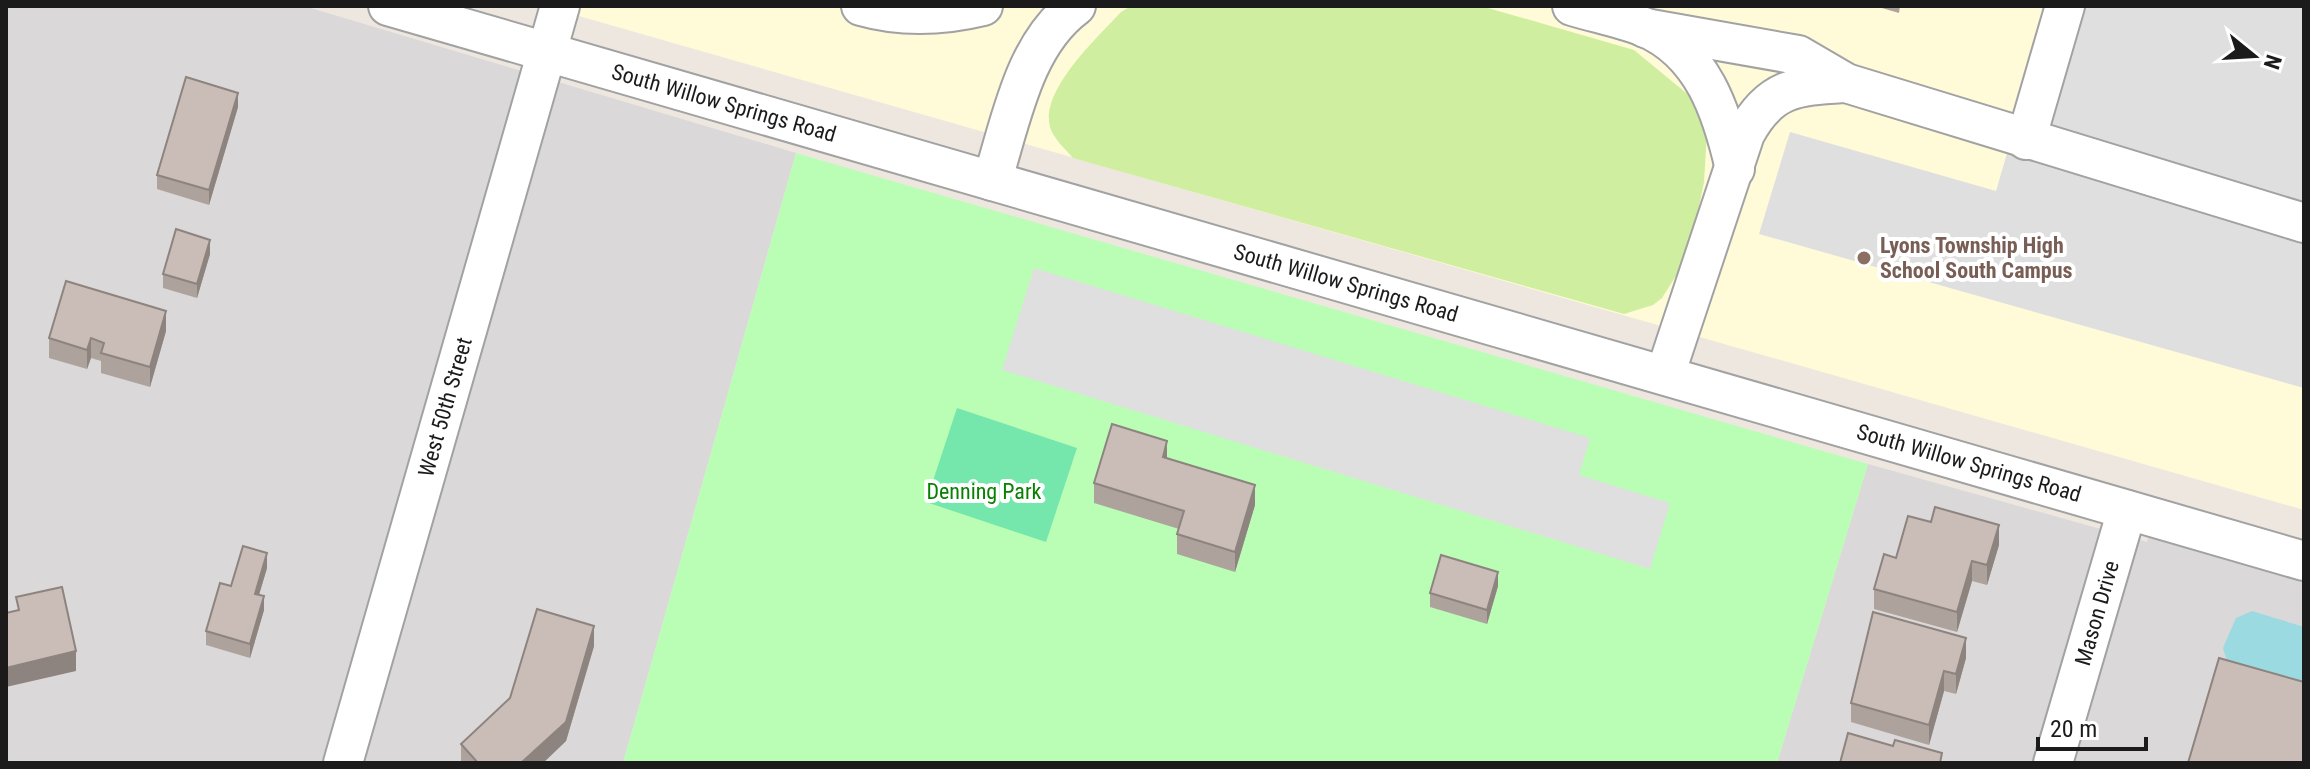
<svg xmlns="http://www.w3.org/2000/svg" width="2310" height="769" font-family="'Roboto Condensed',sans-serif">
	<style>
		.residential { fill: #dad8d8 }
		.education { fill: #fffad8 }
		.grass { fill: #d0eea0 }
		.park { fill: #bafeb6 }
		.pitch { fill: #75e6ac }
		.parking { fill: #dfdfdf }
		.water { fill: #9bdae1 }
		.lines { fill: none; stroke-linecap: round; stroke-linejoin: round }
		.minor-casing { stroke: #a2a2a2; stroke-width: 42 }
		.minor { stroke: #fff; stroke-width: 38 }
		.wall { fill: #aea29d }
		.shaded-wall { fill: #8d847f }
		.building { fill: #cabcb6; stroke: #8d847f; stroke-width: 2 }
		.education-dot { fill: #8d6e63; stroke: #fff; stroke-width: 3 }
		.labels { text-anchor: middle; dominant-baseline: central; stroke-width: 8; stroke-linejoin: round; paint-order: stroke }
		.street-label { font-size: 22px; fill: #1b1b1b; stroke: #fff }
		.education-label { font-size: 22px; font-weight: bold; fill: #785e54; stroke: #fff; text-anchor: start }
		.park-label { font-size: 22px; fill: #078101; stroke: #fff }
	</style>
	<rect width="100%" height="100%" fill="#eee7e0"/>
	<g class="residential">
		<polygon points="6,6 304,6 796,153 623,763 6,763"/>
		<polygon points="1868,464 2147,542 2150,529 2304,572 2304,763 1777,763"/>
	</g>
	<polygon class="education" points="544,6 2304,6 2304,510"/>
	<path class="grass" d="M1131,6H1481L1634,50L1691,97L1707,132L1704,182L1689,255L1662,298L1653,305L1624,314L1073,158C1066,150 1053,138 1050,127C1040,90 1098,37 1121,12Z"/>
	<polygon class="park" points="796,153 1868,464 1777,763 623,763"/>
	<polygon class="pitch" points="957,408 1077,448 1046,542 926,502"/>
	<g class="parking">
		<polygon points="2050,6 2304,6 2304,388 1759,234 1790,132 1996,191"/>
		<polygon points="1034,268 1590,438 1579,475 1670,503 1650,569 1002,370"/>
	</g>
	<polygon class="water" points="2252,611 2304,627 2304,692 2228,664 2223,648 2236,618"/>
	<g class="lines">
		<defs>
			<g id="minor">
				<polyline points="388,6 2304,561"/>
				<path d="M861,6C903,18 942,16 983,6"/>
				<path d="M1572,6C1595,13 1621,18 1644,27C1703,52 1722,112 1735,169"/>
				<polyline points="1645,28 1798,55 1846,83 2304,223"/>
				<polyline points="2026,140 2065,6"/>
				<path d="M992,181C1011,122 1023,45 1076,6"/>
				<path d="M1665,375L1745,134C1770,87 1796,86 1846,83"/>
				<polyline points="343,763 560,6"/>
				<polyline points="2053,763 2127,510"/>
			</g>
		</defs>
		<use href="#minor" class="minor-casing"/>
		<use href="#minor" class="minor"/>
	</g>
	<g class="wall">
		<polygon points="1875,6 1900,6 1899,13"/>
		<polygon points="238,107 209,205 157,189 157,175"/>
		<polygon points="210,254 197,298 163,288 163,274"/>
		<polygon points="166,331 150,387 101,373 101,361 91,358 87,369 49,358 49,338"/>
		<polygon points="1167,458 1255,505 1235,572 1177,554 1177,534 1179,529 1094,503 1094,483"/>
		<polygon points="1999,545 1987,585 1972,581 1957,632 1874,609 1874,589 1896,558"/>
		<polygon points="267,568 259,595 264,610 250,658 206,645 206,631 231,586"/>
		<polygon points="1498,586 1487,624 1430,607 1430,593"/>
		<polygon points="594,646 566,741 543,763 461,763 461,744"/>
		<polygon points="1966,658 1956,694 1944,691 1929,745 1851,722 1851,703"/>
	</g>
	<g class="shaded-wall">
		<polygon points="238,93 238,107 209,205 209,190"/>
		<polygon points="210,240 210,254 197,298 197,284"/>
		<polygon points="166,311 166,331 150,387 150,367"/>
		<polygon points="91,338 91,358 87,369 87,350"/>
		<polygon points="1167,441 1167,461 1163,457"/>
		<polygon points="1255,485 1255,505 1235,572 1235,552"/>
		<polygon points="1999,525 1999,545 1987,585 1987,565"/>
		<polygon points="267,553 267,568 255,608 255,594"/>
		<polygon points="1972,561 1972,581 1957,632 1957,612"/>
		<polygon points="1498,572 1498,586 1487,624 1487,610"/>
		<polygon points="264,596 264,610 250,658 250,644"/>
		<polygon points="594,626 594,646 566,741 543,763 521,763"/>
		<polygon points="1966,638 1966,658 1956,694 1956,674"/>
		<polygon points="76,651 76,671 6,687 6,668"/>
		<polygon points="1944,671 1944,691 1929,745 1929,725"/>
	</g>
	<g class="building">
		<polygon points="186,77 238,93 209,190 157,175"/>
		<polygon points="176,229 210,240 197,284 163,274"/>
		<polygon points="66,281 166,311 150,367 101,353 104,343 91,338 87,350 49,338"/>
		<polygon points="1112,424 1167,441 1163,457 1255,485 1235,552 1177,534 1184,511 1094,483"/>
		<polygon points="1935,507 1999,525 1987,565 1972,561 1957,612 1874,589 1884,554 1896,558 1908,516 1931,522"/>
		<polygon points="243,546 267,553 255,594 264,596 250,644 206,631 220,583 231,586"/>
		<polygon points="1441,555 1498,572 1487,610 1430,593"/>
		<polygon points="62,587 76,651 6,668 6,613 19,610 16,597"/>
		<polygon points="537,609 594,626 566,722 521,763 478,763 461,744 510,698"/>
		<polygon points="1873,612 1966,638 1956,674 1944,671 1929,725 1851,703"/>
		<polygon points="2219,658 2304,682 2304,763 2188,763"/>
		<polygon points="1848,733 1893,746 1895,740 1942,753 1940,763 1840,763"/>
	</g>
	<circle class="education-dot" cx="1864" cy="258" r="8"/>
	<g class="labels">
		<g class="street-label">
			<text transform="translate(724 103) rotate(16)">South Willow Springs Road</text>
			<text transform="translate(1346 283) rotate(16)">South Willow Springs Road</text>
			<text transform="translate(445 407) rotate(-74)">West 50th Street</text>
			<text transform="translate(1969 463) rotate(16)">South Willow Springs Road</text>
			<text transform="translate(2097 613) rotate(-74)">Mason Drive</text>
		</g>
		<g class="education-label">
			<text x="1880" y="245">Lyons Township High<tspan x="1880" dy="25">School South Campus</tspan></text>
		</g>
		<g class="park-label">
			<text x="984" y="491">Denning Park</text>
		</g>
	</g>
	<rect width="2310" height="769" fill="none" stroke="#1b1b1b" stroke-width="16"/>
	<g transform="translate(2254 56) rotate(108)" stroke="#ffffff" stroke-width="6" paint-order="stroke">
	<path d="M0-6L14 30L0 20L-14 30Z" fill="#1b1b1b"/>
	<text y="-12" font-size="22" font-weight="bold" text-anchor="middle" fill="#1b1b1b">N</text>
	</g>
	<path d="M2038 737v12h108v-12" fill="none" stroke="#1b1b1b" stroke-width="4"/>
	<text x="2050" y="737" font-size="24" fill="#1b1b1b" stroke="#ffffff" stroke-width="6" paint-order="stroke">20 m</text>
</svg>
